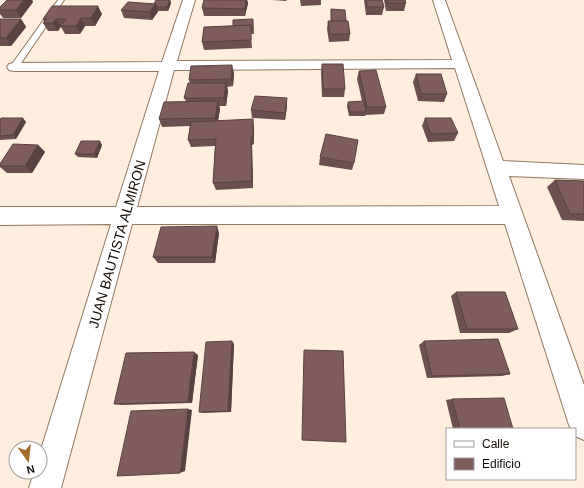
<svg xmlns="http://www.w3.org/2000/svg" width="584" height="488" font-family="Helvetica,sans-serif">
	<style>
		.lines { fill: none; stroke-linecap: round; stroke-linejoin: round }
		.lane-casing { stroke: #8f7760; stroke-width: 2 }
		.street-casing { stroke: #8f7760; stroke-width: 2 }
		.lane { fill: #fff; fill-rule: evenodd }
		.street { fill: #fff; fill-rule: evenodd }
		.wall { fill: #6c504f }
		.shaded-wall { fill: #584140 }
		.building { fill: #7e5d5c; stroke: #584140 }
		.labels { text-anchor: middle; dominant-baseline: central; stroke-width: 3.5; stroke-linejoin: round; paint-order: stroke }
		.street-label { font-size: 14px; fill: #140c04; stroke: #fff }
	</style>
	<rect width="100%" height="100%" fill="#fdeede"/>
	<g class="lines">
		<defs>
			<polygon id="lane" points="58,0 64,0 17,69 11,69 10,67"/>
			<path id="street" d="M183,0H195L177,61L452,60L433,0H445L503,161L584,165V179L509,176L584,385V440L575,436V429H571L569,425L505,224H132L61,488H29L34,472H40V453L111,224L0,225V207H116L159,71H14L9,70L7,67L9,64L14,63L162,62ZM455,68L499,206L137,207L174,70Z"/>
		</defs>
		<use href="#lane" class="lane-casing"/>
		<use href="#street" class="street-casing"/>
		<use href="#lane" class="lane"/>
		<use href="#street" class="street"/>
	</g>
	<g class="wall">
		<polygon points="7,0 32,0 33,2 21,18 3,18 0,14 0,7"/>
		<polygon points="156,0 170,0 171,3 168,11 158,11 152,20 124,18 121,10 154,4"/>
		<polygon points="204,0 247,0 248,3 245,16 204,16 202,8"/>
		<polygon points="272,0 287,0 286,1"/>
		<polygon points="300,0 321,0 321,5 301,6"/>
		<polygon points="364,0 382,0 384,7 382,15 366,15"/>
		<polygon points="384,0 405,0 406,3 404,11 386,11"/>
		<polygon points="331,9 346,21 350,34 349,41 329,42 327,29 328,21 331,21"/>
		<polygon points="102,14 95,26 85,26 80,34 65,34 61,27 58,31 48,31 43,23 44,21 43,19"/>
		<polygon points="0,19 21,19 26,27 11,46 0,46"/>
		<polygon points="253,19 254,34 251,34 252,48 204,50 202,42 233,26"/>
		<polygon points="322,64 345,89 344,97 322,97 321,72"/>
		<polygon points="359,71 386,107 384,114 366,115 365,116 349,116 347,106 348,102 362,101 357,79"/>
		<polygon points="234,73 233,86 227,87 228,91 226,106 219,106 220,109 218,121 254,127 254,144 252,145 253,188 216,190 213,183 215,146 191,147 188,140 190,126 162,127 159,119 186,101 184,98 190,83 189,80"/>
		<polygon points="416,74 447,94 444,102 418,101 413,82"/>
		<polygon points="287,106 285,120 252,118 251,110"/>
		<polygon points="425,118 458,133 454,141 428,142 422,126"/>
		<polygon points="0,121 26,122 16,139 0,140"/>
		<polygon points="38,145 45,152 32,173 7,173 0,167 0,164"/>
		<polygon points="102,145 97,158 78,157 75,154"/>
		<polygon points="320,157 354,163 352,170 319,165"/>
		<polygon points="555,180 584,181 584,221 562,220 547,187"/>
		<polygon points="219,233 215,263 158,263 153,257"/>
		<polygon points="456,292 518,329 509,333 460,333 451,296"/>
		<polygon points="424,341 510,374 502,376 427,378 419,345"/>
		<polygon points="234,344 231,412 203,413 199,412"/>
		<polygon points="198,355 192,403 121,405 114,404"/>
		<polygon points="452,399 513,429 453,429 446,400"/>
	</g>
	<g class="shaded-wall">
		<polygon points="24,0 32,0 33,2 21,18 16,10"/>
		<polygon points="170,0 171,3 168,11 167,7"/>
		<polygon points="246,0 247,0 248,3 245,16 245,9"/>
		<polygon points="156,4 158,12 152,20 149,12"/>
		<polygon points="98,6 102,14 95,26 91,18"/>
		<polygon points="81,18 85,26 80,34 76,26"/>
		<polygon points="21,19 26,27 11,46 6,38"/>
		<polygon points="56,19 61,26 58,31 53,23"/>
		<polygon points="232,65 234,73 233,86 231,79"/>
		<polygon points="226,83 228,91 226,106 224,98"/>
		<polygon points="287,98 287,106 285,120 285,113"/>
		<polygon points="218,101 220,109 217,126 215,118"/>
		<polygon points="23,118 26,122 16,139 13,135"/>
		<polygon points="253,119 254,127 254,144 253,137"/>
		<polygon points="251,137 252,145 253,188 252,181"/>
		<polygon points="100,141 102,145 97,158 94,154"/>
		<polygon points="38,145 45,152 32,173 25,166"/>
		<polygon points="217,226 219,233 215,263 212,257"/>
		<polygon points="232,341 234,344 231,412 228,411"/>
		<polygon points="194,352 198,355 192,403 188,402"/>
		<polygon points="188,409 192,410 185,471 180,473"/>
	</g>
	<g class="building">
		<polygon points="7,0 24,0 16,10 0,10 0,7"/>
		<polygon points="156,0 170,0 167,7 157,7 156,4 154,4"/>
		<polygon points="204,0 246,0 245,9 202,8"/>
		<polygon points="366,0 382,0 384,7 367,7"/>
		<polygon points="387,0 405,0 406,3 387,3"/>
		<polygon points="128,2 156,4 149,12 121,10"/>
		<polygon points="52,6 98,6 91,18 81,18 76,26 60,26 66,19 56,19 53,23 43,23 47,19 43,19"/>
		<polygon points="331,9 345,10 346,21 331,21"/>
		<polygon points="0,19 21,19 6,38 0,38"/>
		<polygon points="253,19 253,30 251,30 251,25 233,26 233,20"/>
		<polygon points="328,21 348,21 350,34 330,34"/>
		<polygon points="251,25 251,40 202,42 204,27"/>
		<polygon points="322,64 343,64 345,89 323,89"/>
		<polygon points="232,65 231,79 189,80 191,66"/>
		<polygon points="376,70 386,107 367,107 359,71"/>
		<polygon points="416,74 441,74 447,94 421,94"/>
		<polygon points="188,83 226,83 224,98 184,98"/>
		<polygon points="255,96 287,98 285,113 251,110"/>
		<polygon points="218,101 215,118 159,119 164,102"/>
		<polygon points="364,101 366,112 350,112 348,102"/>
		<polygon points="1,118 23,118 13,135 0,136 0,121"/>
		<polygon points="425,118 451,118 458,133 431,134"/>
		<polygon points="253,119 253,137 251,137 252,181 213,183 216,139 188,140 191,122"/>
		<polygon points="326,134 358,140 354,163 320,157"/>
		<polygon points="81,141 100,141 94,154 75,154"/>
		<polygon points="13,144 38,145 25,166 0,166 0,164"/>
		<polygon points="555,180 584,181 584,214 570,214"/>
		<polygon points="217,226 212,257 153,257 161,227"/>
		<polygon points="456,292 505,292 518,329 467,329"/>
		<polygon points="498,339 510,374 432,376 424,341"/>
		<polygon points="232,341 228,411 199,412 206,342"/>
		<polygon points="304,350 343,351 346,442 302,440"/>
		<polygon points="194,352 188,402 114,404 126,353"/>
		<polygon points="504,398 513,429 460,429 452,399"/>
		<polygon points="188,409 180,473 117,476 131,411"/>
	</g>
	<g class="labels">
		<g class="street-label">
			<text transform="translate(117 244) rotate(-74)">JUAN BAUTISTA ALMIRON</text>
		</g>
	</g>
	<rect x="446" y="428" width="130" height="52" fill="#ffffff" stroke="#a19e9b"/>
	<rect x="454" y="441" width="20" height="6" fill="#ffffff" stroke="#a19e9b"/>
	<text x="482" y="448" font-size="12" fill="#140c04">Calle</text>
	<rect x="454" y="458" width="20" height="12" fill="#7e5d5c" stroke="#a19e9b"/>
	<text x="482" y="468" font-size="12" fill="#140c04">Edificio</text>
	<g transform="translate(28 460) rotate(165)"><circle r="19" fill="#ffffff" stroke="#a19e9b"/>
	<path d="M0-3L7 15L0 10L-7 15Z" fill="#a46a2a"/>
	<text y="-6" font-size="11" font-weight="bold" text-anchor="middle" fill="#140c04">N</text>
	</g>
</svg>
